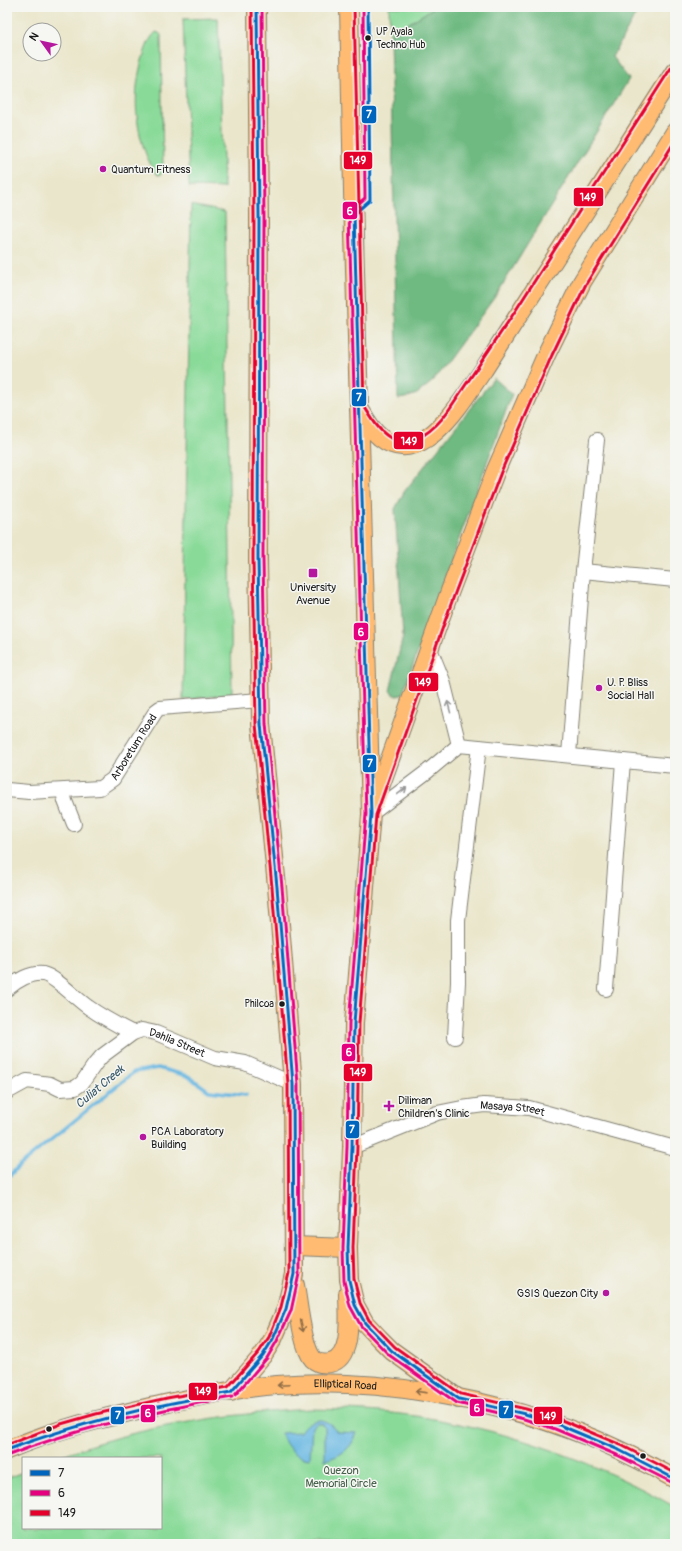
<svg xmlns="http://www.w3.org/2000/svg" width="682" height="1551" font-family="Pangolin,sans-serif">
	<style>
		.green { fill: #89da99; stroke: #527b5a }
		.forest { fill: #6eba81; stroke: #456b4e }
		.water { fill: #67b7e2; stroke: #426a7f }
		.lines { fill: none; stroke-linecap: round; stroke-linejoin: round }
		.stream { stroke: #67b7e2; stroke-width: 3.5 }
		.minor-casing { stroke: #838174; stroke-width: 16 }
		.major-casing { stroke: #838174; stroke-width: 20 }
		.minor { stroke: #fff; stroke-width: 14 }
		.major { stroke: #ffbb71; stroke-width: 18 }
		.bus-1-casing { stroke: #f6f6f2; stroke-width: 6 }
		.bus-2-casing { stroke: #f6f6f2; stroke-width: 6 }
		.bus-3-casing { stroke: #f6f6f2; stroke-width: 6 }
		.bus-1 { stroke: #0065bd; stroke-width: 3 }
		.bus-2 { stroke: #e5007d; stroke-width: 3 }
		.bus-3 { stroke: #e4002b; stroke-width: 3 }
		.oneway { stroke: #999 }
		.oneway2 { stroke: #8e6c46 }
		.bus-dot { fill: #1c1c1c; stroke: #f6f6f2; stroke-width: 1.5 }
		.poi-dot { fill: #b5179e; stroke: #f6f6f2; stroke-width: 1.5 }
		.labels { text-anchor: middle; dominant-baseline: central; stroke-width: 3; stroke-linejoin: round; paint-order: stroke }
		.bus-label { font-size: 10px; fill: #1c1c1c; stroke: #f6f6f2; text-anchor: start }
		.poi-label { font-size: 11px; fill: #1c1c1c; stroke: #f6f6f2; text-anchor: start }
		.street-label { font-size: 11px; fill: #1c1c1c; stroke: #f6f6f2 }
		.park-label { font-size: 11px; fill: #425e48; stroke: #f6f6f2 }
		.water-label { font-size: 12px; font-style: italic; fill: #3a5a6b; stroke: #f6f6f2 }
		.line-badge { stroke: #f6f6f2; stroke-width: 1.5 }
		.badge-label { font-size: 11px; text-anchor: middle; font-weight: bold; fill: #fff }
	</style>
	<rect width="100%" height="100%" fill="#f6f6f2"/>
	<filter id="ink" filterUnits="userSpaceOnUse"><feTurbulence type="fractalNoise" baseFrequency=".025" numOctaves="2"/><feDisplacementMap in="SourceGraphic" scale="8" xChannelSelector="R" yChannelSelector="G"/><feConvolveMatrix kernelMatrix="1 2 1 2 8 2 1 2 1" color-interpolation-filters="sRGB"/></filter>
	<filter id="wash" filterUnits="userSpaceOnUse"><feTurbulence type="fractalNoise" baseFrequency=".012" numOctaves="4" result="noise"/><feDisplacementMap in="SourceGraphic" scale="16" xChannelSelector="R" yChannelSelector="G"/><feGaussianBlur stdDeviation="0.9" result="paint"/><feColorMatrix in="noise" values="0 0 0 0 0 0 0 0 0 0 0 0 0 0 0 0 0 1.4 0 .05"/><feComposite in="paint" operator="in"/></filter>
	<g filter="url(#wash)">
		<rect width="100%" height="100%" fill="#eae6cb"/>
		<g class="green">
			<polygon points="389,7 435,7 390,35"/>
			<polygon points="218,18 224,188 189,187 183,19"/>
			<path d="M156,32L159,33L161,35L163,171L161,174L158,175C153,171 150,163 147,157C134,124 133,90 143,57C146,48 149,38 156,32Z"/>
			<polygon points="191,205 225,212 232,694 183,700"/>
			<path d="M311,1409C348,1410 386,1411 422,1417C511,1431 597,1462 675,1507V1544H7V1478L23,1472V1528H161V1458H55C137,1426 223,1414 311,1409Z"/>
		</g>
		<g class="forest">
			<polygon points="435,7 642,7 637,12 612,57 629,79 497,294 433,381 417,394 405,398 398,399 390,35"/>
			<polygon points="494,378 512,394 402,695 396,696 390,691 403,636 395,509 404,492"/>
		</g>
		<path class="water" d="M321,1420C328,1422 333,1425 337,1432L357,1433C351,1449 341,1456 325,1460V1427L321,1423H317L312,1427L310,1459C295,1458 285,1445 281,1433L300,1432C305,1424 311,1420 321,1420Z"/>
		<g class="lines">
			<polyline class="stream" points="7,1178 20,1165 134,1072 158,1068 188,1076 209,1091 246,1095"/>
		</g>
	</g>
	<g filter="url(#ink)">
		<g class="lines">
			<defs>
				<g id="minor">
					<polyline points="583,571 675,580"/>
					<polyline points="430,649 443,681 459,745"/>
					<polyline points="569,755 583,571 597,440"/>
					<path id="s1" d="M7,790L29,792L100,788L113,779L156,711L160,708L260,700"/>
					<polyline points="63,791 65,801 74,824"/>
					<polyline points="371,814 428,771 459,745 675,766"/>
					<path d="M7,989C16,981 31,972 43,974C56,977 76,999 88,1007C102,1017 117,1025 133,1033"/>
					<polyline points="606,989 623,761"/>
					<polyline points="455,1037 458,982 458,920 479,747"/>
					<path id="s2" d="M7,1092L27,1081L50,1084L60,1089L75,1088L82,1083L95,1064L102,1056L133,1033L142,1030L156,1033L215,1058L245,1063L293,1084"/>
					<path id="s3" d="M352,1147L437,1113L462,1108L484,1105L529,1108L675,1148"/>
				</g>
				<g id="major">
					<polyline points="349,7 354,236 371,814 354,1023 352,1147 348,1248 349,1280 355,1305 365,1323 379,1338 392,1351 459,1399"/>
					<path d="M359,408C365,418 371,430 380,437C423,472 464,397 484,369L675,71"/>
					<polyline points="374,804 450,591 496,470 547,353 582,282 675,132"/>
					<polyline points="294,1246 348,1248"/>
					<path d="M295,1285C298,1302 302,1347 313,1359C318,1364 324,1364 330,1363C354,1358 348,1312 348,1294"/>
					<polyline points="231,1392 263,1355 273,1339 286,1309 294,1274 293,1084 277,887 261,724 258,559 259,216 257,7"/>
					<path id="s4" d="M7,1450C56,1429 99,1419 150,1407C192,1398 235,1388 277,1385C377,1377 495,1399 587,1436C618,1448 646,1463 675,1479"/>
				</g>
			</defs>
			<use href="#minor" class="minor-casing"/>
			<use href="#major" class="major-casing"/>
			<use href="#minor" class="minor"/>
			<use href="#major" class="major"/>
			<defs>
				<g id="bus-1">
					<polyline points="354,214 371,814 354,1023 352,1147 348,1248 349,1280 355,1305 365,1323 392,1351 459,1399 525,1414 557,1424 619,1450 675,1479"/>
					<polyline points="354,214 370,200 368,7"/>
					<polyline points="231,1392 263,1355 273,1339 286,1309 294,1274 293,1084 277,887 261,724 258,559 259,216 257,7"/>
					<path d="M7,1450C80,1422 154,1405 231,1392"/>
				</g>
				<g id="bus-2">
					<polyline points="363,7 365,198 350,211 349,214 366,814 349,1023 347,1147 343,1248 344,1281 350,1306 361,1326 389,1355 457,1403 524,1419 555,1429 617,1455 673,1483"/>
					<polyline points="235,1395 267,1358 277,1341 291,1311 299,1274 298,1084 282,887 266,724 263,559 264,216 262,7"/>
					<path d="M9,1455C81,1427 156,1410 232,1397"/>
				</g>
				<g id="bus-3">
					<path d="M354,7L364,406C371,417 378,430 389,437C412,451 436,428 448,411L514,313L671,68"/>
					<polyline points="675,141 586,284 552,355 501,472 455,593 376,815 359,1023 357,1147 353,1248 354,1279 360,1303 369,1320 395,1347 461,1394 526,1409 559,1419 621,1445 675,1473"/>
					<polyline points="7,1445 61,1424 96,1414 167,1398 228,1387 259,1352 269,1337 281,1307 289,1273 288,1084 272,887 256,724 253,559 254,216 252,7"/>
				</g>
			</defs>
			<use href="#bus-1" class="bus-1-casing"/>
			<use href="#bus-2" class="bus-2-casing"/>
			<use href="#bus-3" class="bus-3-casing"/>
			<use href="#bus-1" class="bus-1"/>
			<use href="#bus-2" class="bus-2"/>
			<use href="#bus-3" class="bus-3"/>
		</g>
		<defs><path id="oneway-shaft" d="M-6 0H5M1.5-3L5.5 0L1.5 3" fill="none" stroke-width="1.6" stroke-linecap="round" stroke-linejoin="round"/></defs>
		<g class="oneway">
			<use href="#oneway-shaft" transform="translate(449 707) rotate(-105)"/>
			<use href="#oneway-shaft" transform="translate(402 791) rotate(-37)"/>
		</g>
		<g class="oneway2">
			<use href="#oneway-shaft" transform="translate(302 1326) rotate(77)"/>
			<use href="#oneway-shaft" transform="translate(283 1385) rotate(177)"/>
			<use href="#oneway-shaft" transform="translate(421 1392) rotate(-172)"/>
		</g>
	</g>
	<g class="bus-dot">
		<circle cx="368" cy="38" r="3.5"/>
		<circle cx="282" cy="1004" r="3.5"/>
		<circle cx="49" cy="1429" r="3.5"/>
		<circle cx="643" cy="1456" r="3.5"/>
	</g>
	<g class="poi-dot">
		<circle cx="103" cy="169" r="4"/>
		<rect x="308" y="568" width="10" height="10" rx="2"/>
		<circle cx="599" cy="688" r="4"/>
		<path d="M387 1100h4v4h4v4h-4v4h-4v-4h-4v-4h4z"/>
		<circle cx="143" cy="1137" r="4"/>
		<circle cx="606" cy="1293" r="4"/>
	</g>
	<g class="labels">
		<g class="bus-label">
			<text x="376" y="32">UP Ayala<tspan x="376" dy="13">Techno Hub</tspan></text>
			<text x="274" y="1004" text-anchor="end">Philcoa</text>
		</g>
		<g class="poi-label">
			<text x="111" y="169">Quantum Fitness</text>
			<text x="313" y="587" text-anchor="middle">University<tspan x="313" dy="13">Avenue</tspan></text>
			<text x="607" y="682">U. P. Bliss<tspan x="607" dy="13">Social Hall</tspan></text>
			<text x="398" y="1100">Diliman<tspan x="398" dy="13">Children's Clinic</tspan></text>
			<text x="151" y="1131">PCA Laboratory<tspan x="151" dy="13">Building</tspan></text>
			<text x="598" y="1293" text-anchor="end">GSIS Quezon City</text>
		</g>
		<g class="street-label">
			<text stroke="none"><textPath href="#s1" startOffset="147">Arboretum Road</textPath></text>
			<text stroke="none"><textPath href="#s2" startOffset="200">Dahlia Street</textPath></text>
			<text stroke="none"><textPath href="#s3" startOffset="168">Masaya Street</textPath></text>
			<text stroke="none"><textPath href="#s4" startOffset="347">Elliptical Road</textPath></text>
		</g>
		<g class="park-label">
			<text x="341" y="1470">Quezon<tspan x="341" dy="13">Memorial Circle</tspan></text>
		</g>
		<g class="water-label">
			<text transform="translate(100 1087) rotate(-40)">Culiat Creek</text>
		</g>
	</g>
	<g class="line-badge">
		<rect x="361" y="105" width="16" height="19" rx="4" fill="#0065bd"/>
		<rect x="343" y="151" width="30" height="19" rx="4" fill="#e4002b"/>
		<rect x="573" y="187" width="31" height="20" rx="4" fill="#e4002b"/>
		<rect x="342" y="201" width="16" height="19" rx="4" fill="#e5007d"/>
		<rect x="351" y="388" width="16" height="19" rx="4" fill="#0065bd"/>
		<rect x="393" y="431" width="31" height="19" rx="4" fill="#e4002b"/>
		<rect x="353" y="622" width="16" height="19" rx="4" fill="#e5007d"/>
		<rect x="408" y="672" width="31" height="20" rx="4" fill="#e4002b"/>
		<rect x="362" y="754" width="15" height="19" rx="4" fill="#0065bd"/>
		<rect x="341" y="1043" width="15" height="19" rx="4" fill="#e5007d"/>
		<rect x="343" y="1063" width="30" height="19" rx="4" fill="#e4002b"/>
		<rect x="345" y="1120" width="15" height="19" rx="4" fill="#0065bd"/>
		<rect x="188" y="1382" width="30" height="19" rx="4" fill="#e4002b"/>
		<rect x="469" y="1398" width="16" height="19" rx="4" fill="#e5007d"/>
		<rect x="498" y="1400" width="16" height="19" rx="4" fill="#0065bd"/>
		<rect x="140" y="1404" width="16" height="19" rx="4" fill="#e5007d"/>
		<rect x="110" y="1406" width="15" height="19" rx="4" fill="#0065bd"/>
		<rect x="533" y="1406" width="30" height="19" rx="4" fill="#e4002b"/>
	</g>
	<g class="badge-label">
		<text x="369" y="118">7</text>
		<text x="358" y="164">149</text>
		<text x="588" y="201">149</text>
		<text x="350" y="215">6</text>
		<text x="359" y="401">7</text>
		<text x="409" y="445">149</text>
		<text x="361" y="636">6</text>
		<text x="423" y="686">149</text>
		<text x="370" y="767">7</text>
		<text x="349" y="1056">6</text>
		<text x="358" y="1076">149</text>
		<text x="352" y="1133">7</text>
		<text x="203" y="1395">149</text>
		<text x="477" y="1412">6</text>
		<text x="506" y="1414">7</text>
		<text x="148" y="1417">6</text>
		<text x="118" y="1419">7</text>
		<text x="548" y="1420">149</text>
	</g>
	<rect width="682" height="1551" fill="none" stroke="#f6f6f2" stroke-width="24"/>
	<rect x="22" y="1457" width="140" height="72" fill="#f6f6f2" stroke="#9f9f9c"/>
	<rect x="30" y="1470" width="20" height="6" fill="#0065bd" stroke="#9f9f9c"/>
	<text x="58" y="1477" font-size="12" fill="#1c1c1c">7</text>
	<rect x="30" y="1490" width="20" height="6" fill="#e5007d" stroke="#9f9f9c"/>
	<text x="58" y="1497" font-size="12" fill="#1c1c1c">6</text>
	<rect x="30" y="1510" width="20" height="6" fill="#e4002b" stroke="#9f9f9c"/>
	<text x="58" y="1517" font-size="12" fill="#1c1c1c">149</text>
	<g transform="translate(42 42) rotate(303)"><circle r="19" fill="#f6f6f2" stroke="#9f9f9c"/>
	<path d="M0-3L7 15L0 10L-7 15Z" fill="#b5179e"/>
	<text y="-6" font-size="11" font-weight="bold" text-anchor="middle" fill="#1c1c1c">N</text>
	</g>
</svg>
